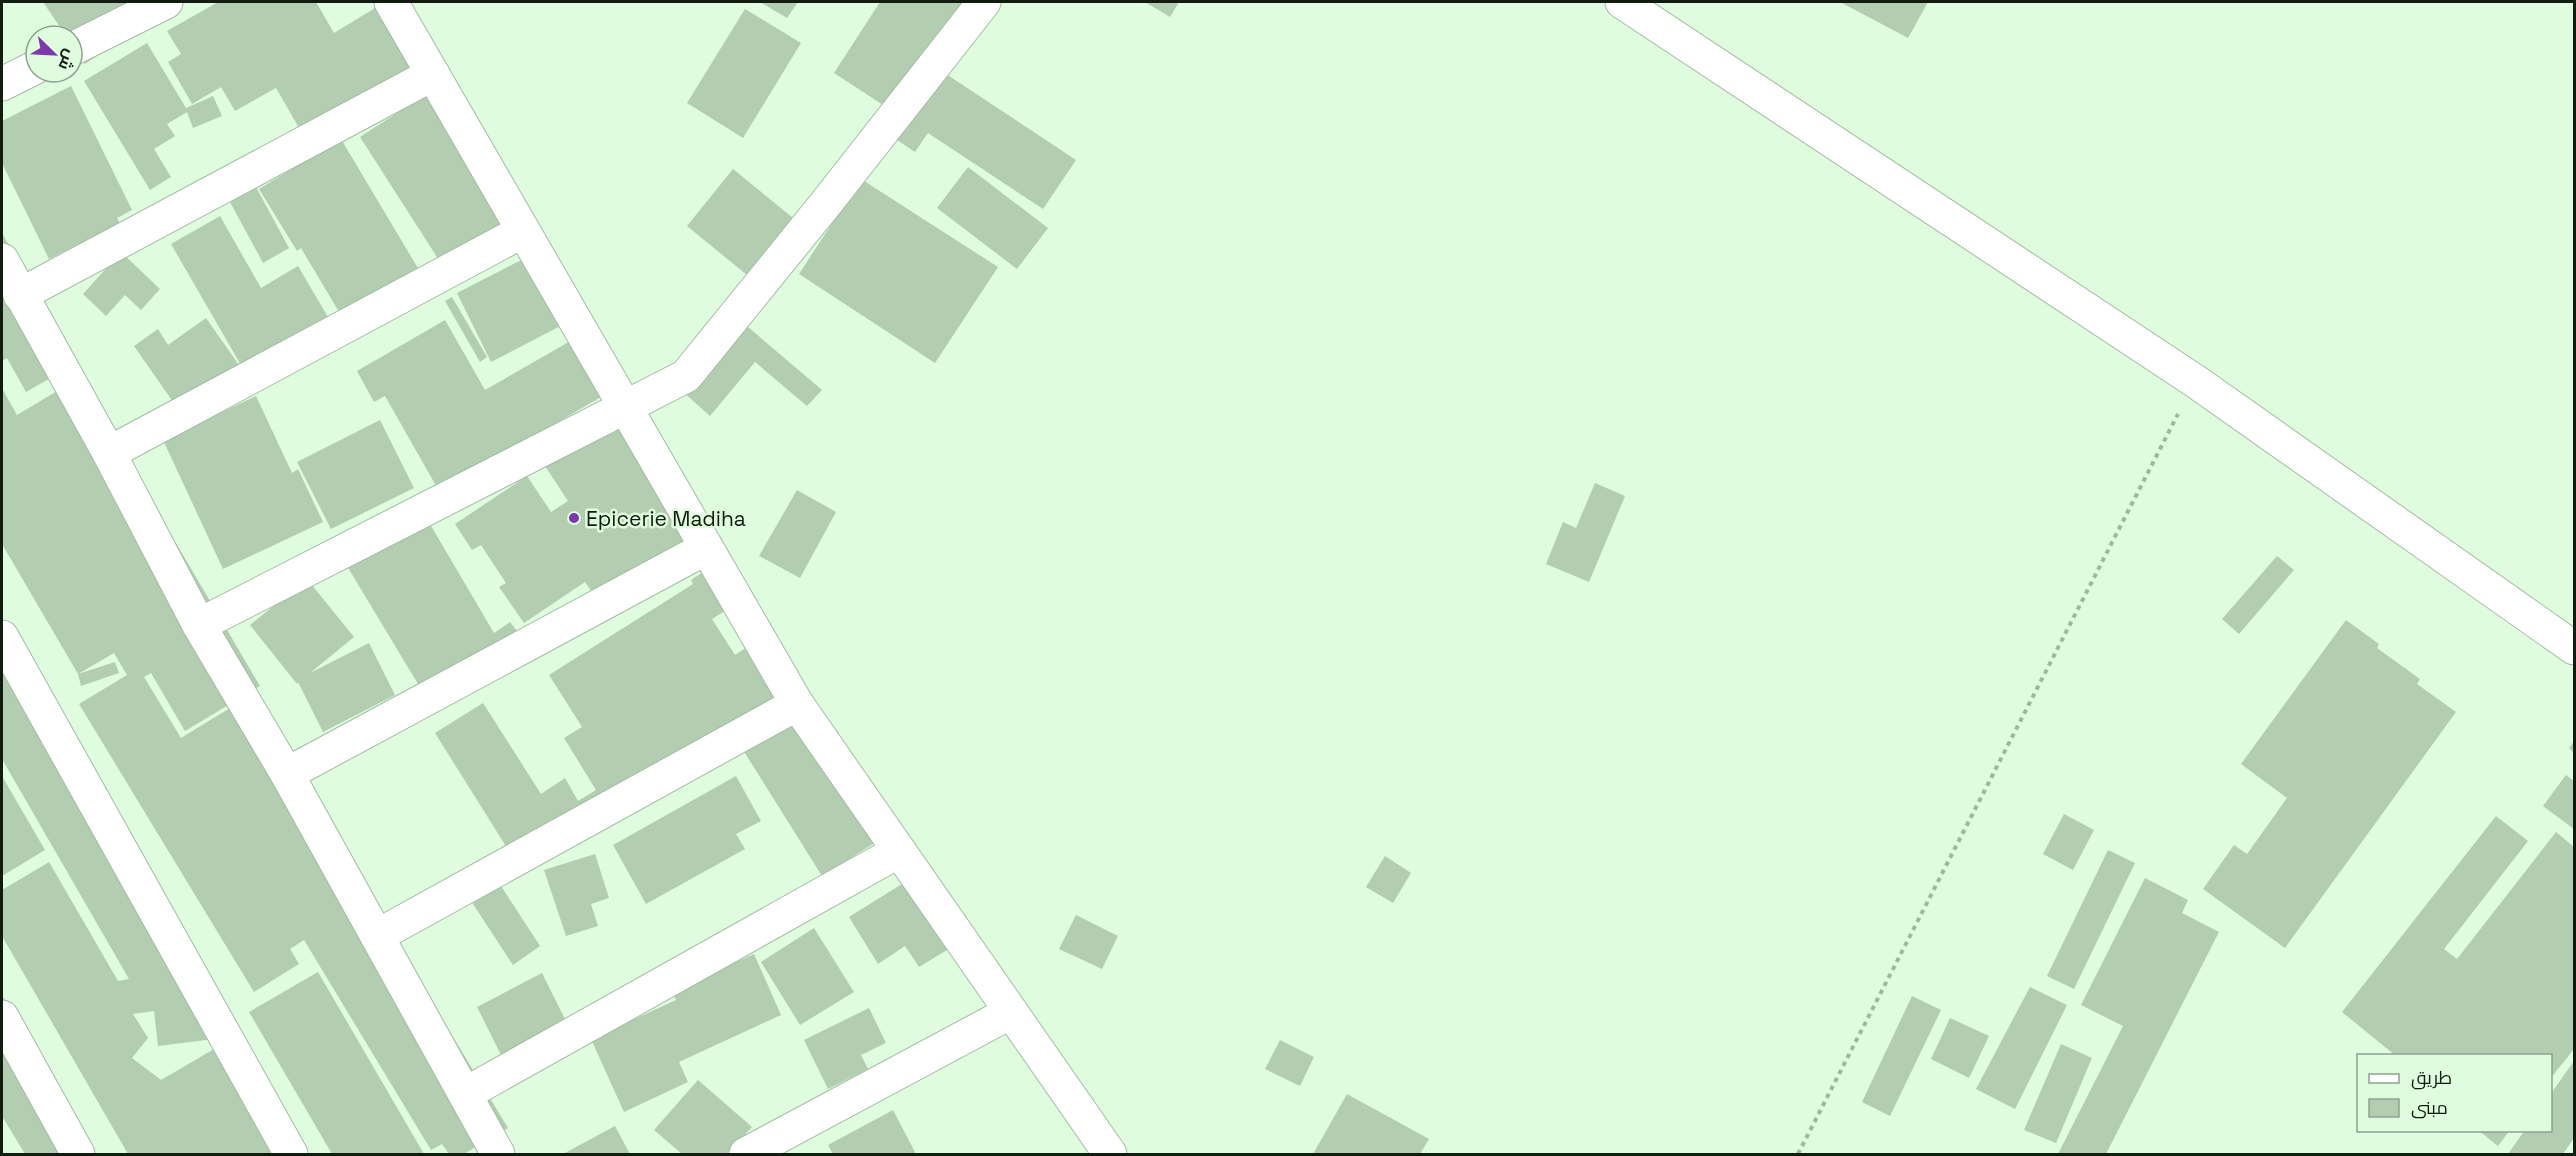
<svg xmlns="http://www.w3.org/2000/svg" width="2576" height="1156" font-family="'Space Grotesk',Cairo,sans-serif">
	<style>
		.building { fill: #b2cdb0 }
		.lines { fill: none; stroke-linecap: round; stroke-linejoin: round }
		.minor-casing { stroke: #a2bda1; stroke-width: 35 }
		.tertiary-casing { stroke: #a2bda1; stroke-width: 35 }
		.path { stroke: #a0b79f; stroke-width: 4; stroke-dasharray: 4.5 4.5; stroke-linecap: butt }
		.minor { stroke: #fff; stroke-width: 33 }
		.tertiary { stroke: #fff; stroke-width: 33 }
		.poi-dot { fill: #7d39ac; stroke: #dffcde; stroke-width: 2 }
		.labels { text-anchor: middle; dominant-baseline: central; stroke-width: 5; stroke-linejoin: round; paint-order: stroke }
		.poi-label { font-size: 21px; fill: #111b10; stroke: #dffcde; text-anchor: start }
	</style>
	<rect width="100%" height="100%" fill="#dffcde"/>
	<g class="building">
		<polygon points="43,2 177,2 85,64"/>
		<polygon points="218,2 316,2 334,33 385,2 425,66 306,140 276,88 235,111 221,87 192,104 168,62 181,54 167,31"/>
		<polygon points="760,2 798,2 787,18"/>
		<polygon points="880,2 974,2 900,116 834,73"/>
		<polygon points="1145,2 1179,2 1170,17"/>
		<polygon points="1840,2 1928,2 1908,38"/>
		<polygon points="745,9 801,43 743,138 687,103"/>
		<polygon points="147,43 186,108 213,96 222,116 193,128 187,112 167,124 175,136 154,149 171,177 150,190 84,81"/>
		<polygon points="943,72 1076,160 1043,209 928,133 915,152 897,140"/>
		<polygon points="71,86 132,210 117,218 120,223 49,259 2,163 2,121"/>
		<polygon points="437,87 521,218 444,268 360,137"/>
		<polygon points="341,139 425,280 348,327 301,248 297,251 259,189"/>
		<polygon points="968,167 1048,228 1017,269 937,208"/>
		<polygon points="733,169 793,218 747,275 687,226"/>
		<polygon points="861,179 998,267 935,363 799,274"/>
		<polygon points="256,187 289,248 263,263 230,202"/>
		<polygon points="220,216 261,288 298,266 335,329 249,379 171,244"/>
		<polygon points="2,233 75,364 26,392 7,358 2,361"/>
		<polygon points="121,252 160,289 141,310 125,295 106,316 83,294"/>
		<polygon points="537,252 572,320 491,362 457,293"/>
		<polygon points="452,297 487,357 480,362 445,301"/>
		<polygon points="206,318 246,375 185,419 134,346 158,329 168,345"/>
		<polygon points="445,320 485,390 581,335 613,390 439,491 385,396 374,402 357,371"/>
		<polygon points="741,321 822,390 807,406 755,362 710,416 682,391"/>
		<polygon points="79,378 260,686 185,731 151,673 144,677 181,738 248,697 508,1128 464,1154 449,1154 442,1144 431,1150 304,940 290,949 299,964 254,992 79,704 127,675 114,653 78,674 115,662 119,673 81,686 78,674 2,544 2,388 17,415"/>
		<polygon points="256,396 292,473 298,469 323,522 223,569 163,440"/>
		<polygon points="618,417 698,538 601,605 585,582 524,623 499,587 506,583 481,545 472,550 455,524 527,476 551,512 568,501 545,466"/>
		<polygon points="380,420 414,488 331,529 297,462"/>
		<polygon points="1595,483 1625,496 1589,582 1546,564 1563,522 1576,528"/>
		<polygon points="797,490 836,512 800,578 759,556"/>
		<polygon points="427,519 494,633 510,622 523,639 507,651 497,638 506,653 427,699 347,566"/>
		<polygon points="2277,556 2294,570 2239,634 2222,619"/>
		<polygon points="712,566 736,604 712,619 735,655 761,638 876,842 822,876 743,750 701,776 690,759 519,867 435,733 483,703 541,794 565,778 578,801 596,790 564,738 582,727 549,675 693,584 691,580"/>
		<polygon points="307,579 354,637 310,673 369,643 395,695 323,732 298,682 297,684 250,625"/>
		<polygon points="2,619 217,990 222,1038 158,1046 154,1011 133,1014 148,1038 132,1058 161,1080 233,1038 301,1154 128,1154 2,936 2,890 49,862 118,981 129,979 2,759"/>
		<polygon points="2346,620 2379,644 2377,648 2420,679 2417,684 2456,712 2285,948 2203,889 2234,845 2247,854 2287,798 2241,764"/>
		<polygon points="2574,741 2574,753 2569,748"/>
		<polygon points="2566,775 2574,781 2574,829 2543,806"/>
		<polygon points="2,776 45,850 2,876"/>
		<polygon points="736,776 761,821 736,834 745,849 646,904 613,845"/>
		<polygon points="2064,814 2094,830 2073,870 2043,854"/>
		<polygon points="2496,816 2528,841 2444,949 2457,959 2556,832 2574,847 2574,1049 2550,1079 2550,1056 2396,1056 2342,1012"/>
		<polygon points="2108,850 2135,863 2074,989 2047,976"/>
		<polygon points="595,854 609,898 591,904 598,926 566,936 544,870"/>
		<polygon points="1385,856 1411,873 1393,903 1366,887"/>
		<polygon points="2145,878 2188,900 2182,913 2219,932 2106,1154 2058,1154 2123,1026 2081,1005"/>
		<polygon points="910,879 952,947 919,967 905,946 878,964 849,917"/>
		<polygon points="499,883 540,946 513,965 471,901"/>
		<polygon points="1076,915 1118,936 1102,969 1059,949"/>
		<polygon points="814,928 854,992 800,1025 761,962"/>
		<polygon points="754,954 781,1015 679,1062 688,1082 624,1112 591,1039 676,1000 672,991"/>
		<polygon points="318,972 424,1154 332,1154 249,1012"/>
		<polygon points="542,973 569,1027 504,1061 477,1007"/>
		<polygon points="2030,987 2067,1005 2015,1109 1976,1089"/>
		<polygon points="2,995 67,1104 76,1154 25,1154 2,1116"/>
		<polygon points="1912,996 1941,1010 1890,1116 1862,1102"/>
		<polygon points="869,1008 886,1043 861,1055 868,1069 828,1089 804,1040"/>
		<polygon points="1950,1018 1989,1036 1969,1078 1931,1059"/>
		<polygon points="1280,1040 1314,1057 1300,1086 1265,1069"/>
		<polygon points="2061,1044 2092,1058 2056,1143 2024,1130"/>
		<polygon points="2574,1061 2574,1138 2563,1154 2508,1154 2525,1130 2550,1130 2550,1095"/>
		<polygon points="698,1080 752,1127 727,1154 682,1154 654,1130"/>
		<polygon points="1347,1094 1429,1139 1420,1154 1313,1154"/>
		<polygon points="893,1110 916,1154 833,1154 828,1145"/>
		<polygon points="615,1126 630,1154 563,1154"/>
		<polygon points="2478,1130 2510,1130 2498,1146"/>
	</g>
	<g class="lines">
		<defs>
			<g id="minor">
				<polyline points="391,2 797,704 1110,1154"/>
				<polyline points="72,49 166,2"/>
				<polyline points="2,84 36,67"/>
				<polyline points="2,260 109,453 199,625 287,774 498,1154"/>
				<polyline points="20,295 433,74"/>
				<polyline points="109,453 523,231"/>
				<polyline points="199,625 686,376 827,202 984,2"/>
				<polyline points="2,637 291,1154"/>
				<polyline points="287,774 706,548"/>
				<polyline points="377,936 797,704"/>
				<polyline points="2,1017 78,1154"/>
				<polyline points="465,1094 899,851"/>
				<polyline points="746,1154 1011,1012"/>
			</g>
			<polyline id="tertiary" points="1622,2 2195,381 2574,648"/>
		</defs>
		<use href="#minor" class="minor-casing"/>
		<use href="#tertiary" class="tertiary-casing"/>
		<polyline class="path" points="1798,1154 2178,414"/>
		<use href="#minor" class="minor"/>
		<use href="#tertiary" class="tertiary"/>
	</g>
	<circle class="poi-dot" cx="574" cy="518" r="6"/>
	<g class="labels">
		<g class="poi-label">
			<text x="586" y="518">Epicerie Madiha</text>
		</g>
	</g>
	<rect width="2576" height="1156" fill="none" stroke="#111b10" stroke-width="6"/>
	<rect x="2357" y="1054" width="195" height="78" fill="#dffcde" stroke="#8da28c" stroke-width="1.5"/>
	<rect x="2369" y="1074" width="30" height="9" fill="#ffffff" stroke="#8da28c" stroke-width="1.5"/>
	<text x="2411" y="1084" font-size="18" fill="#111b10">طريق</text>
	<rect x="2369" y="1099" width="30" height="18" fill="#b2cdb0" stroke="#8da28c" stroke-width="1.5"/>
	<text x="2411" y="1114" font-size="18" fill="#111b10">مبنى</text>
	<g transform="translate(54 54) rotate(114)"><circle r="28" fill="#dffcde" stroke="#8da28c" stroke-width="1.5"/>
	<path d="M0-4.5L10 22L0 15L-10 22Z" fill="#7d39ac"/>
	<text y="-9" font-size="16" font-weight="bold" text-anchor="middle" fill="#111b10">ش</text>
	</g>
</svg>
